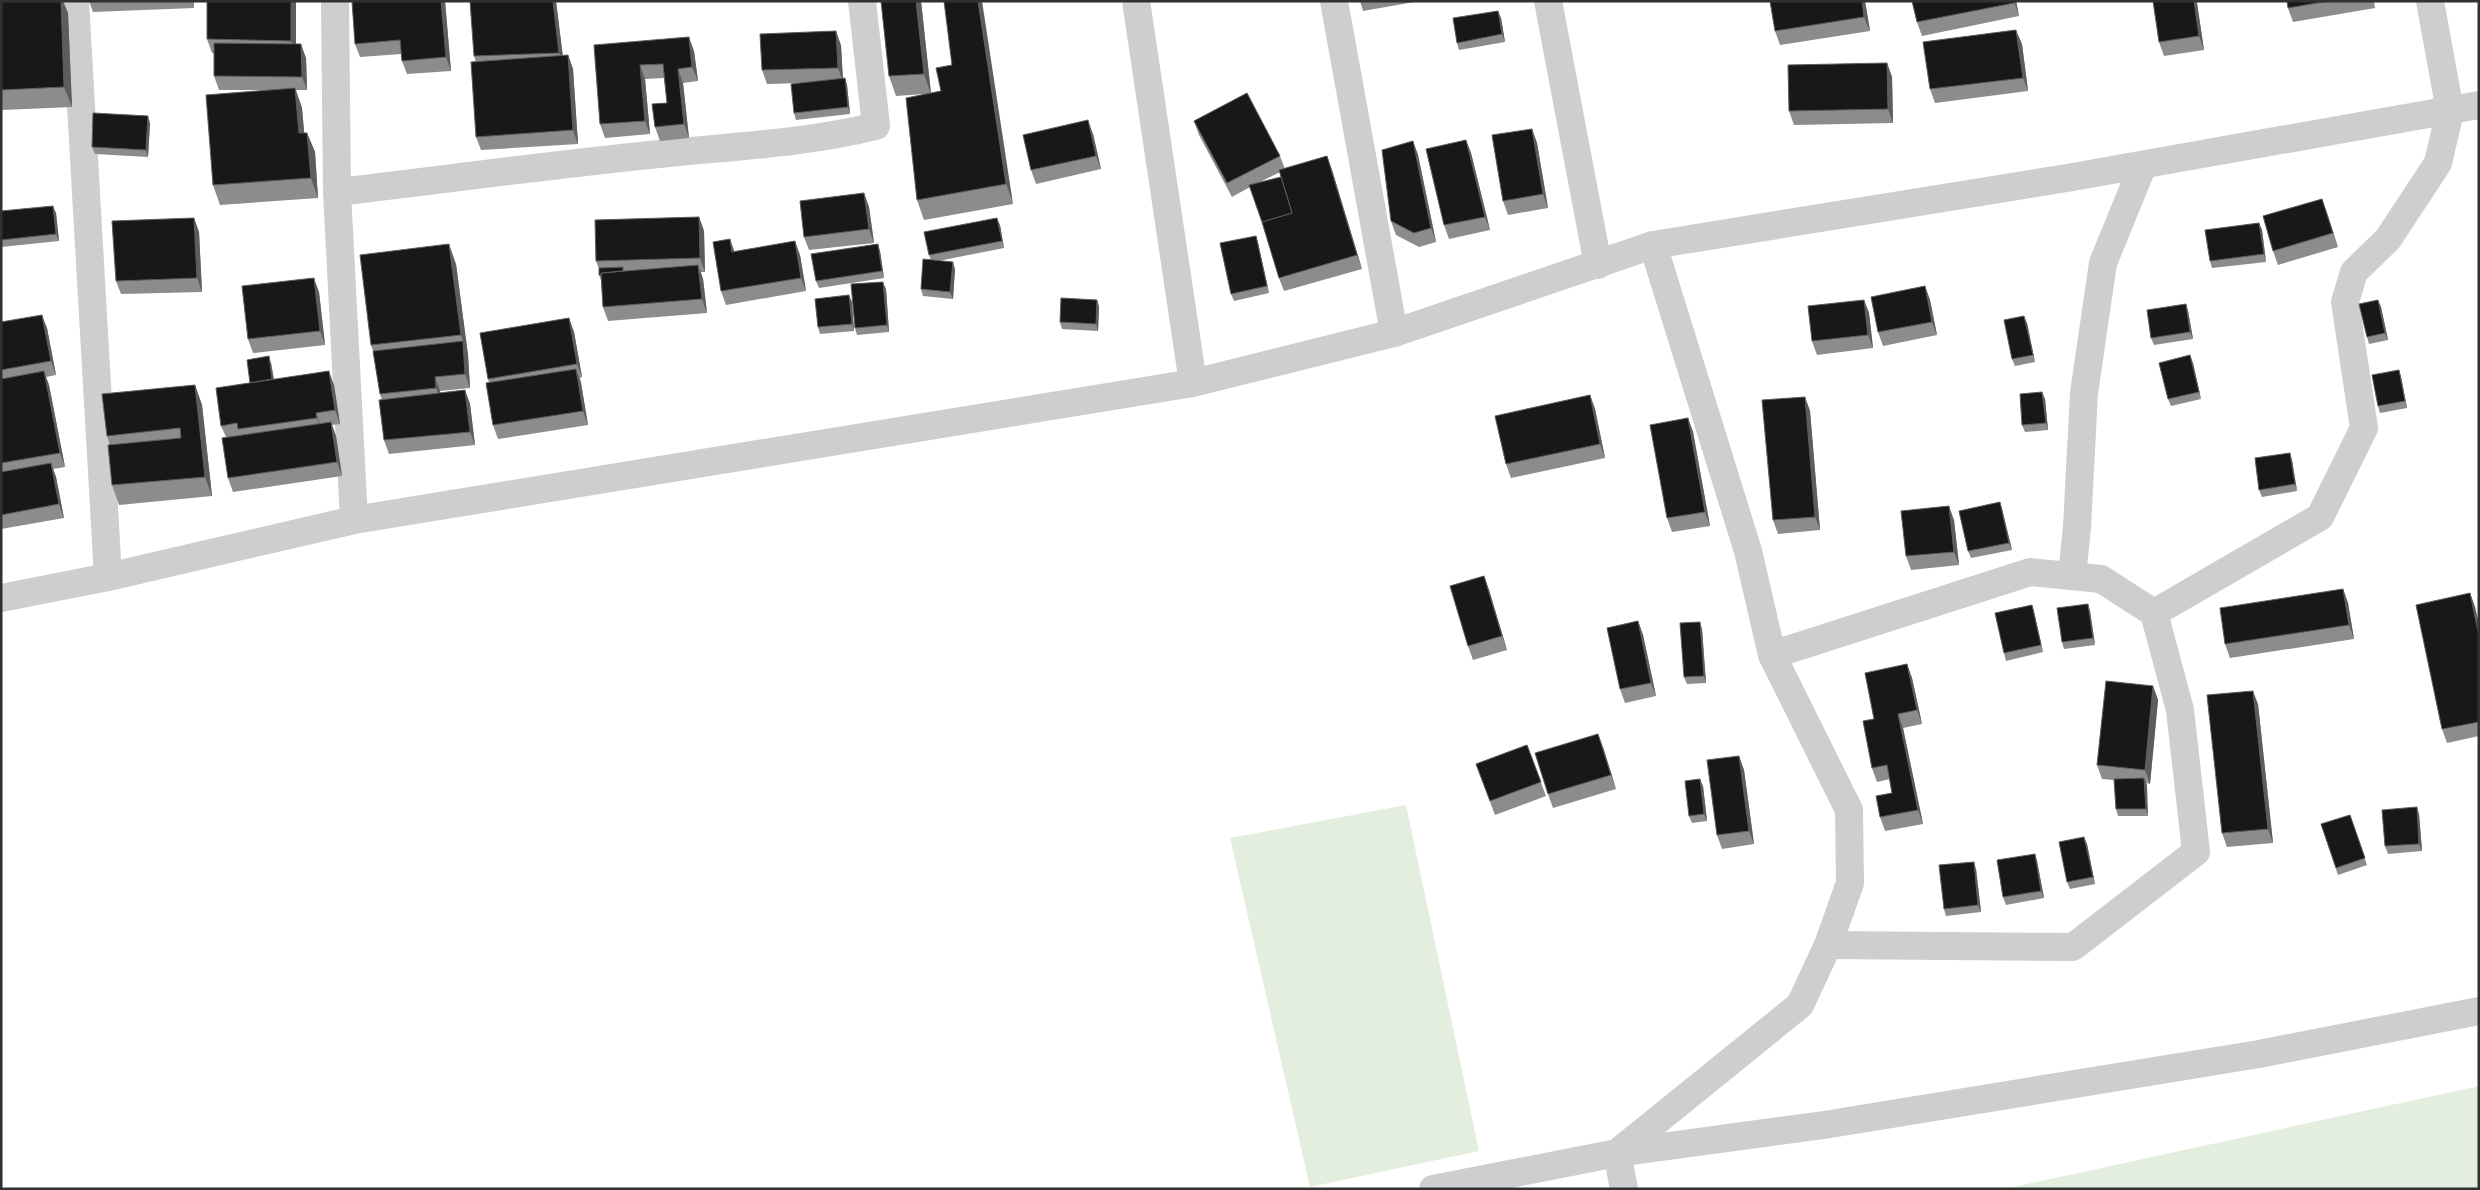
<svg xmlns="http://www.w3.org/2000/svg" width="2480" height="1190" font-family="Inter,sans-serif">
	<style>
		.green { fill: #e4eedf }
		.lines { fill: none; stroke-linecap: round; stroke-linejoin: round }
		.minor { stroke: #cecece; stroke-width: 28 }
		.wall { fill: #8c8c8c; fill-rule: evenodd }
		.shaded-wall { fill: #5d5d5d }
		.building { fill: #181818; stroke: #5d5d5d }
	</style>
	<rect width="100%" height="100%" fill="#fff"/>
	<g class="green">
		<polygon points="1406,805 1479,1151 1310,1187 1230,838"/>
		<polygon points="2479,1086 2479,1189 2004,1189"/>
	</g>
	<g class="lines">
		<g class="minor">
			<polyline points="75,1 108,577"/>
			<polyline points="335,1 337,192 354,520"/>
			<polyline points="1136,1 1193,383"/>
			<polyline points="1334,1 1394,333"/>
			<polyline points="1548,1 1598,265"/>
			<path d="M337,192C448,179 558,164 669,153C739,146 807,143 876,126L862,1"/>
			<polyline points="2072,576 2077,527 2084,393 2103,263 2143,165"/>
			<polyline points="1,598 108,577 354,520 1193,383 1394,333 1653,245 2067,178 2479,105"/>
			<polyline points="2154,613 2320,517 2364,428 2345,302 2354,272 2388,239 2438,163 2450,111 2430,1"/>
			<polyline points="1772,655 2030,572 2101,579 2154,613 2180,710 2196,852 2073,947 1828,945"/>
			<polyline points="1433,1189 1617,1153 1824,1125 2259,1054 2479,1011"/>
			<polyline points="1624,1189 1617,1153 1800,1005 1828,945 1850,883 1849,810 1772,655 1748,551 1653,245"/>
		</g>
	</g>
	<g class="wall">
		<polygon points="1,1 63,1 68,13 72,107 1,110"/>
		<polygon points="89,1 194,1 194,8 93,12"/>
		<polygon points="207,1 296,1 296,44 306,58 307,90 296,90 302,108 304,133 307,133 315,152 318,198 220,205 213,185 269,90 219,90 214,76 214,53 212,53 207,39"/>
		<polygon points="352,1 445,1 451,71 407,74 402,61 401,54 360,57 355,44"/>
		<polygon points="556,1 563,56 568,55 573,69 578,144 481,150 476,137 476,62 474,56"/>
		<polygon points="881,1 921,1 931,93 941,91 952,65 944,1 1013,204 924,220 917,200 924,94 896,96 889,76"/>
		<polygon points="1360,1 1420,1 1363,11"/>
		<polygon points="1865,1 1870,31 1780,45 1775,31"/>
		<polygon points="2016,1 2019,16 1922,36 1917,22"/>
		<polygon points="2287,1 2374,1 2375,8 2293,22 2288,8"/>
		<polygon points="2197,3 2204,50 2164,56 2159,42"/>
		<polygon points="1498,11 1501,18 1505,42 1459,50 1457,43"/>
		<polygon points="2022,44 2028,91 1935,103 1930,89"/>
		<polygon points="594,45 694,51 698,81 683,83 689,138 660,141 655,127 667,103 664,78 645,79 650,134 605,138 600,124"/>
		<polygon points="841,45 843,79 845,78 847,85 850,114 796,120 794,113 803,83 767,84 762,70"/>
		<polygon points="1887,63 1892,77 1893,123 1794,125 1789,111"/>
		<path d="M1194,121L1280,156L1285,169L1327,156L1332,170L1362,269L1284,291L1279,278L1262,222L1250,187L1232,197L1199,135ZM1280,172L1281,177L1260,182Z"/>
		<polygon points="150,123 148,157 95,154 92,147"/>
		<polygon points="1532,129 1537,143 1548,208 1508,215 1503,201"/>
		<polygon points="1093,134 1101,169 1036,184 1031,170"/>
		<polygon points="1466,140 1471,153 1490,230 1449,239 1444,225"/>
		<polygon points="1413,141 1418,155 1436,242 1419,247 1396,235 1391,221"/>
		<polygon points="864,193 869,207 874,243 809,250 804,237"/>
		<polygon points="2322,199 2338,247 2278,265 2273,251"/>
		<polygon points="1,211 56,213 59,241 1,247"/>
		<polygon points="699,217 704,231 705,272 701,272 703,279 707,313 608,321 603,307 601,280 599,275 599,269 596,261"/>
		<polygon points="194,218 199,232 202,292 121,294 116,281"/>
		<polygon points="2259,223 2262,230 2266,262 2212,268 2210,261"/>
		<polygon points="1000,225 1004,248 938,261 955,269 953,299 923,296 921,289 931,260 929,255"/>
		<polygon points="1256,236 1258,243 1269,293 1234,301 1231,294"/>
		<polygon points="734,251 800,255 806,291 726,305 721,291"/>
		<polygon points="880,251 884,278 819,288 816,281"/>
		<polygon points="456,264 468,355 470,388 440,391 440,393 465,390 470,404 475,445 389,454 384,440 382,400 380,394 373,351 371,345"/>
		<polygon points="1925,286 1930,300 1937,335 1883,346 1878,332"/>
		<polygon points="886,289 889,332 857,335 855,328"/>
		<polygon points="319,292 325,345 253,353 248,339"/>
		<polygon points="1097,300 1099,307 1098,331 1062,329 1060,322"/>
		<polygon points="1864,300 1869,313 1873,348 1817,355 1812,341"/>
		<polygon points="2378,300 2381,307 2388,340 2369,344 2367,337"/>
		<polygon points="852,302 854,331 820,334 818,327"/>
		<polygon points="2186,304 2188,311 2193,339 2154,345 2151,338"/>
		<polygon points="569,318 574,332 582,377 580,378 581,383 588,425 498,439 493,425 489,382 488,379"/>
		<polygon points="1,322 47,328 56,375 46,377 49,385 65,467 53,469 56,477 64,518 1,529"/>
		<polygon points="2027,323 2035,362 2015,366 2012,359"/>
		<polygon points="271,363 274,379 334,385 340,424 332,425 336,436 342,476 233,492 228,478 226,437 221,426 250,383"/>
		<polygon points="2193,363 2201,399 2171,406 2168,399"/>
		<polygon points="2399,370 2401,377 2407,408 2380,413 2378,406"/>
		<polygon points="195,385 202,405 212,496 119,505 112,485 110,445 107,436"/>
		<polygon points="2042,392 2045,399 2048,430 2025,432 2022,425"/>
		<polygon points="1590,395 1595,409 1605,458 1511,478 1506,464"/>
		<polygon points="1805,397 1810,411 1820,530 1778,534 1773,520"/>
		<polygon points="1688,418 1693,432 1710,526 1672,532 1667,518"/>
		<polygon points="2292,460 2297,491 2262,497 2259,490"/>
		<polygon points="2002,509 2012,550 1971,558 1968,551"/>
		<polygon points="1954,520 1959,565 1911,570 1906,556"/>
		<polygon points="1484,576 1489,590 1507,650 1473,660 1468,646"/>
		<polygon points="2343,589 2348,603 2354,639 2230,658 2225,644"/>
		<polygon points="2470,593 2475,607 2479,625 2479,736 2447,743 2442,729"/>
		<polygon points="2032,605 2034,612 2043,652 2006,661 2004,653"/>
		<polygon points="2090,611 2095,645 2064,649 2062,642"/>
		<polygon points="1638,621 1643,635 1656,696 1625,703 1620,689"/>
		<polygon points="1702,629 1706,683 1687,684 1684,677"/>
		<polygon points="1907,664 1912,678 1922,724 1903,728 1923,824 1885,831 1880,817 1892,793 1890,779 1877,782 1872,768 1874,719"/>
		<polygon points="2153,686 2158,700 2150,784 2146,783 2148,816 2118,816 2116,809 2114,780 2102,779 2097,765"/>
		<polygon points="2258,704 2273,843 2227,847 2222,833"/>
		<polygon points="1527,745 1546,796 1495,815 1476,764"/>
		<polygon points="1603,747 1616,789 1553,808 1548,794"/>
		<polygon points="1739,756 1744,770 1754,844 1722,849 1717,835"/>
		<polygon points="1703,786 1707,821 1692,823 1689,816"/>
		<polygon points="2419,814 2422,851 2388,854 2385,846"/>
		<polygon points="2350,815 2367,865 2338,875 2321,824"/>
		<polygon points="2087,844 2095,884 2070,889 2067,882"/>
		<polygon points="2035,854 2037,861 2044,898 2006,905 2003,897"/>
		<polygon points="1976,869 1981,912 1946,916 1944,909"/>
	</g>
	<g class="shaded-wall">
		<polygon points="58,1 63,1 68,13 72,107 64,87"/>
		<polygon points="291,1 296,1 296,55 291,41"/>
		<polygon points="441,1 445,1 451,71 446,57"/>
		<polygon points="553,1 556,1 564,67 559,53"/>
		<polygon points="916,1 921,1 931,94 924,74"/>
		<polygon points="978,1 982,1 1013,204 1006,184"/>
		<polygon points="1862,1 1865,1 1870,31 1864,17"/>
		<polygon points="2014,1 2016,1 2019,16"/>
		<polygon points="2194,1 2197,1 2197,3 2204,50 2199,36"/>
		<polygon points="1498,11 1501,18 1505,42 1502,34"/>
		<polygon points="2016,30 2022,44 2028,91 2023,78"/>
		<polygon points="836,31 841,45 843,82 838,68"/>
		<polygon points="689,37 694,51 698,81 692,67"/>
		<polygon points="301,44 306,58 307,90 302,77"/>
		<polygon points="568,55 573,69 578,144 573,130"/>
		<polygon points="1887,63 1892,77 1893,123 1888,109"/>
		<polygon points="640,65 645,79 650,134 645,121"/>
		<polygon points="678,69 683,83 689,138 684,124"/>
		<polygon points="845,78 847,85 850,114 848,107"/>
		<polygon points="295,88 302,108 306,153 299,133"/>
		<polygon points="148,116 150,123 148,157 146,150"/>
		<polygon points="1088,120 1093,134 1101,169 1096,156"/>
		<polygon points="1532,129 1537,143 1548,208 1543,194"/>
		<polygon points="307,133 315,152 318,198 311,178"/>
		<polygon points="1466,140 1471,153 1490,230 1485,217"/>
		<polygon points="1413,141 1418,155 1436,242 1431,228"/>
		<polygon points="1327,156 1332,170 1362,269 1357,255"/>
		<polygon points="864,193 869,207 874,243 869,229"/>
		<polygon points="2322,199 2327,213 2338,247 2333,233"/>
		<polygon points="53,206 56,213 59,241 56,234"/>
		<polygon points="699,217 704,231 705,272 700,258"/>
		<polygon points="194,218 199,232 202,292 197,278"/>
		<polygon points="997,218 1000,225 1004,248 1002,241"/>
		<polygon points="2259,223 2262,230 2266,262 2264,254"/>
		<polygon points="1256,236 1258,243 1269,293 1267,286"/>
		<polygon points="730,239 735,253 732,252"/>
		<polygon points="795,241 800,255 806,291 801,278"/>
		<polygon points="449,244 456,264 468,355 470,388 465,374 463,341 461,335"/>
		<polygon points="878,244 880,251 884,278 882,271"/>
		<polygon points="953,262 955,269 953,299 950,292"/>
		<polygon points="698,265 703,279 707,313 702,299"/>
		<polygon points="314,278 319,292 325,345 320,331"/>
		<polygon points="883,282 886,289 889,332 887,325"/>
		<polygon points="1925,286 1930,300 1937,335 1932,322"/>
		<polygon points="849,295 852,302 854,331 852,324"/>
		<polygon points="1097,300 1099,307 1098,331 1096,324"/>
		<polygon points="1864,300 1869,313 1873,348 1868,335"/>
		<polygon points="2378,300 2381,307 2388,340 2385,333"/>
		<polygon points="2186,304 2188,311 2193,339 2190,332"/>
		<polygon points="42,315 47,328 56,375 51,361"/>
		<polygon points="2024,316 2027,323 2035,362 2033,355"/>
		<polygon points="569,318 574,332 582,377 577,364"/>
		<polygon points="2190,355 2193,363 2201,399 2199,392"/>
		<polygon points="269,356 271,363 275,387 272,379"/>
		<polygon points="576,369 581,383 588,425 583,411"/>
		<polygon points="2399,370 2401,377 2407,408 2405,401"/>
		<polygon points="44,371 49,385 65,467 60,453"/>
		<polygon points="329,371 334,385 340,424 335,410"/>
		<polygon points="435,377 440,391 441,401 436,388"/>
		<polygon points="195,385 202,405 212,496 205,477"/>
		<polygon points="465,390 470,404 475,445 470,432"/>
		<polygon points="2042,392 2045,399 2048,430 2046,423"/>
		<polygon points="1590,395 1595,409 1605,458 1600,444"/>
		<polygon points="1805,397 1810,411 1820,530 1815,517"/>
		<polygon points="316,413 321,427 322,432 317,418"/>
		<polygon points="1688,418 1693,432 1710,526 1705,512"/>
		<polygon points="331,422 336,436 342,476 337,462"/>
		<polygon points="2290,453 2292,460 2297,491 2295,484"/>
		<polygon points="51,463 56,477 64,518 59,504"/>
		<polygon points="2000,502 2002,509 2012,550 2009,543"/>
		<polygon points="1949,506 1954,520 1959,565 1954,552"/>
		<polygon points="1484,576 1489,590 1507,650 1502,636"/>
		<polygon points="2343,589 2348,603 2354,639 2349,625"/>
		<polygon points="2470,593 2475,607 2479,625 2479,636"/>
		<polygon points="2088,604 2090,611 2095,645 2093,638"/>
		<polygon points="2032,605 2034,612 2043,652 2041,645"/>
		<polygon points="1638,621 1643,635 1656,696 1651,683"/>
		<polygon points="1700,622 1702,629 1706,683 1704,676"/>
		<polygon points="1907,664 1912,678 1922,724 1917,710"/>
		<polygon points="2153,686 2158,700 2150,784 2145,770"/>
		<polygon points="2253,691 2258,704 2273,843 2268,829"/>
		<polygon points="1898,714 1903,728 1923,824 1918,810"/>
		<polygon points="1598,734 1603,747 1616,789 1611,775"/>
		<polygon points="1739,756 1744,770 1754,844 1749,831"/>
		<polygon points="2144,778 2147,785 2148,816 2146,809"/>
		<polygon points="1700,779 1703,786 1707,821 1704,814"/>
		<polygon points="2417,807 2419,814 2422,851 2419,844"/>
		<polygon points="2084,837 2087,844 2095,884 2093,877"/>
		<polygon points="2035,854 2037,861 2044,898 2041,891"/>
		<polygon points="1974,862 1976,869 1981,912 1978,905"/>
	</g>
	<g class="building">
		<polygon points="1,1 61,1 64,87 1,90"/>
		<polygon points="207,1 291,1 291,41 207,39"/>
		<polygon points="352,1 441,1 446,57 402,61 400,40 355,44"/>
		<polygon points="470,1 553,1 559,53 474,56"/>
		<polygon points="881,1 916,1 924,74 889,76"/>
		<polygon points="944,1 978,1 1006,184 917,200 906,98 941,91 936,68 952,65"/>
		<polygon points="1770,1 1862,1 1864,17 1775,31"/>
		<polygon points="1912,1 2014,1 2014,3 1917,22"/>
		<polygon points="2153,1 2194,1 2199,36 2159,42"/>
		<polygon points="2287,1 2329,1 2288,8"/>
		<polygon points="1498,11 1502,34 1457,43 1453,18"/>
		<polygon points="2016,30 2023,78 1930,89 1923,42"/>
		<polygon points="836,31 838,68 762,70 760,34"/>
		<polygon points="689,37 692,67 678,69 684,124 655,127 652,104 667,103 663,64 640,65 645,121 600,124 594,45"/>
		<polygon points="214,43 301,44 302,77 214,76"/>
		<polygon points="568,55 573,130 476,137 471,62"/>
		<polygon points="1887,63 1888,109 1789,111 1788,65"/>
		<polygon points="845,78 848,107 794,113 791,84"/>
		<polygon points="295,88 299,133 307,133 311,178 213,185 206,95"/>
		<polygon points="1247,93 1280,156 1227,183 1194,121"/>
		<polygon points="93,113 148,116 146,150 92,147"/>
		<polygon points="1088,120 1096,156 1031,170 1023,135"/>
		<polygon points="1532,129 1543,194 1503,201 1492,135"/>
		<polygon points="1466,140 1485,217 1444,225 1426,149"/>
		<polygon points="1413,141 1431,228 1414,233 1391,221 1382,150"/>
		<polygon points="1327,156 1357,255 1279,278 1262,222 1292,213 1279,170"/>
		<polygon points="1281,177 1292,213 1262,222 1249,185"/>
		<polygon points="864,193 869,229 804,237 800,201"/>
		<polygon points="2322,199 2333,233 2273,251 2263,216"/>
		<polygon points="53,206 56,234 1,240 1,211"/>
		<polygon points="699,217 700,258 596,261 595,220"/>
		<polygon points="194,218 197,278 116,281 112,221"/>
		<polygon points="997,218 1002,241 929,255 924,232"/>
		<polygon points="2259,223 2264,254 2210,261 2205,230"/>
		<polygon points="1256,236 1267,286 1231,294 1220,243"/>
		<polygon points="730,239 732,252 795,241 801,278 721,291 713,242"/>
		<polygon points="449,244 461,335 371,345 360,255"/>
		<polygon points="878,244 882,271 816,281 811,254"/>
		<polygon points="923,259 953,262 950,292 921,289"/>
		<polygon points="698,265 702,299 603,307 601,273"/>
		<polygon points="623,267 623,271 601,273 601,275 599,275 599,268"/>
		<polygon points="314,278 320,331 248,339 242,286"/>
		<polygon points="883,282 887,325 855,328 851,284"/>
		<polygon points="1925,286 1932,322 1878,332 1871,297"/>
		<polygon points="849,295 852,324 818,327 815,299"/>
		<polygon points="1061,298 1097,300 1096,324 1060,322"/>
		<polygon points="1864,300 1868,335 1812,341 1808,306"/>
		<polygon points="2378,300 2385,333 2367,337 2359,304"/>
		<polygon points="2186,304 2190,332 2151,338 2147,310"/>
		<polygon points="42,315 51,361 1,370 1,322"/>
		<polygon points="2024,316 2033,355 2012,359 2004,320"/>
		<polygon points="569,318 577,364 488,379 480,333"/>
		<polygon points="463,341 465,374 435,377 436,388 380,394 373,351"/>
		<polygon points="2190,355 2199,392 2168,399 2159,363"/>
		<polygon points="269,356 272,379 250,383 247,360"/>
		<polygon points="576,369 583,411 493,425 486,383"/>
		<polygon points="2399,370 2405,401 2378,406 2372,375"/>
		<polygon points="44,371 60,453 1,463 1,379"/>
		<polygon points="329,371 335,410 316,413 317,418 238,429 237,423 221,426 216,388"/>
		<polygon points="195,385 205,477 112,485 108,445 181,438 180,428 107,436 102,394"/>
		<polygon points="465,390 470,432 384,440 379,400"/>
		<polygon points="2042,392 2046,423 2022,425 2020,394"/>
		<polygon points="1590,395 1600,444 1506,464 1495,416"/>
		<polygon points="1805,397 1815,517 1773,520 1762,400"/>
		<polygon points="1688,418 1705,512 1667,518 1650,425"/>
		<polygon points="331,422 337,462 228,478 222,438"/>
		<polygon points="2290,453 2295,484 2259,490 2255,458"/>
		<polygon points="51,463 59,504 1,515 1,472"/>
		<polygon points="2000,502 2009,543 1968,551 1959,511"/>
		<polygon points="1949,506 1954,552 1906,556 1901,511"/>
		<polygon points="1484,576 1502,636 1468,646 1450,586"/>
		<polygon points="2343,589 2349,625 2225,644 2220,608"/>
		<polygon points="2470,593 2479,636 2479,722 2442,729 2416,605"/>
		<polygon points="2088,604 2093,638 2062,642 2057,608"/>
		<polygon points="2032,605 2041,645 2004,653 1995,613"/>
		<polygon points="1638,621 1651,683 1620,689 1607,628"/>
		<polygon points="1700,622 1704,676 1684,677 1680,623"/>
		<polygon points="1907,664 1917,710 1898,714 1918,810 1880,817 1876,796 1892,793 1887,765 1872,768 1863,721 1874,719 1865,673"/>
		<polygon points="2106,681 2153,686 2145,770 2097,765"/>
		<polygon points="2253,691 2268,829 2222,833 2207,695"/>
		<polygon points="1598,734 1611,775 1548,794 1535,753"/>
		<polygon points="1527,745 1541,782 1490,801 1476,764"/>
		<polygon points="1739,756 1749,831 1717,835 1707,760"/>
		<polygon points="2144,778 2146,809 2116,809 2114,779"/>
		<polygon points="1700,779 1704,814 1689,816 1685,781"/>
		<polygon points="2417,807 2419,844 2385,846 2382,810"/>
		<polygon points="2350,815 2365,858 2336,868 2321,824"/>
		<polygon points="2084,837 2093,877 2067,882 2059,842"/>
		<polygon points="2035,854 2041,891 2003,897 1997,860"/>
		<polygon points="1974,862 1978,905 1944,909 1939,865"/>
	</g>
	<rect width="2480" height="1190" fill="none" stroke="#313131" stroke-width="5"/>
</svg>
